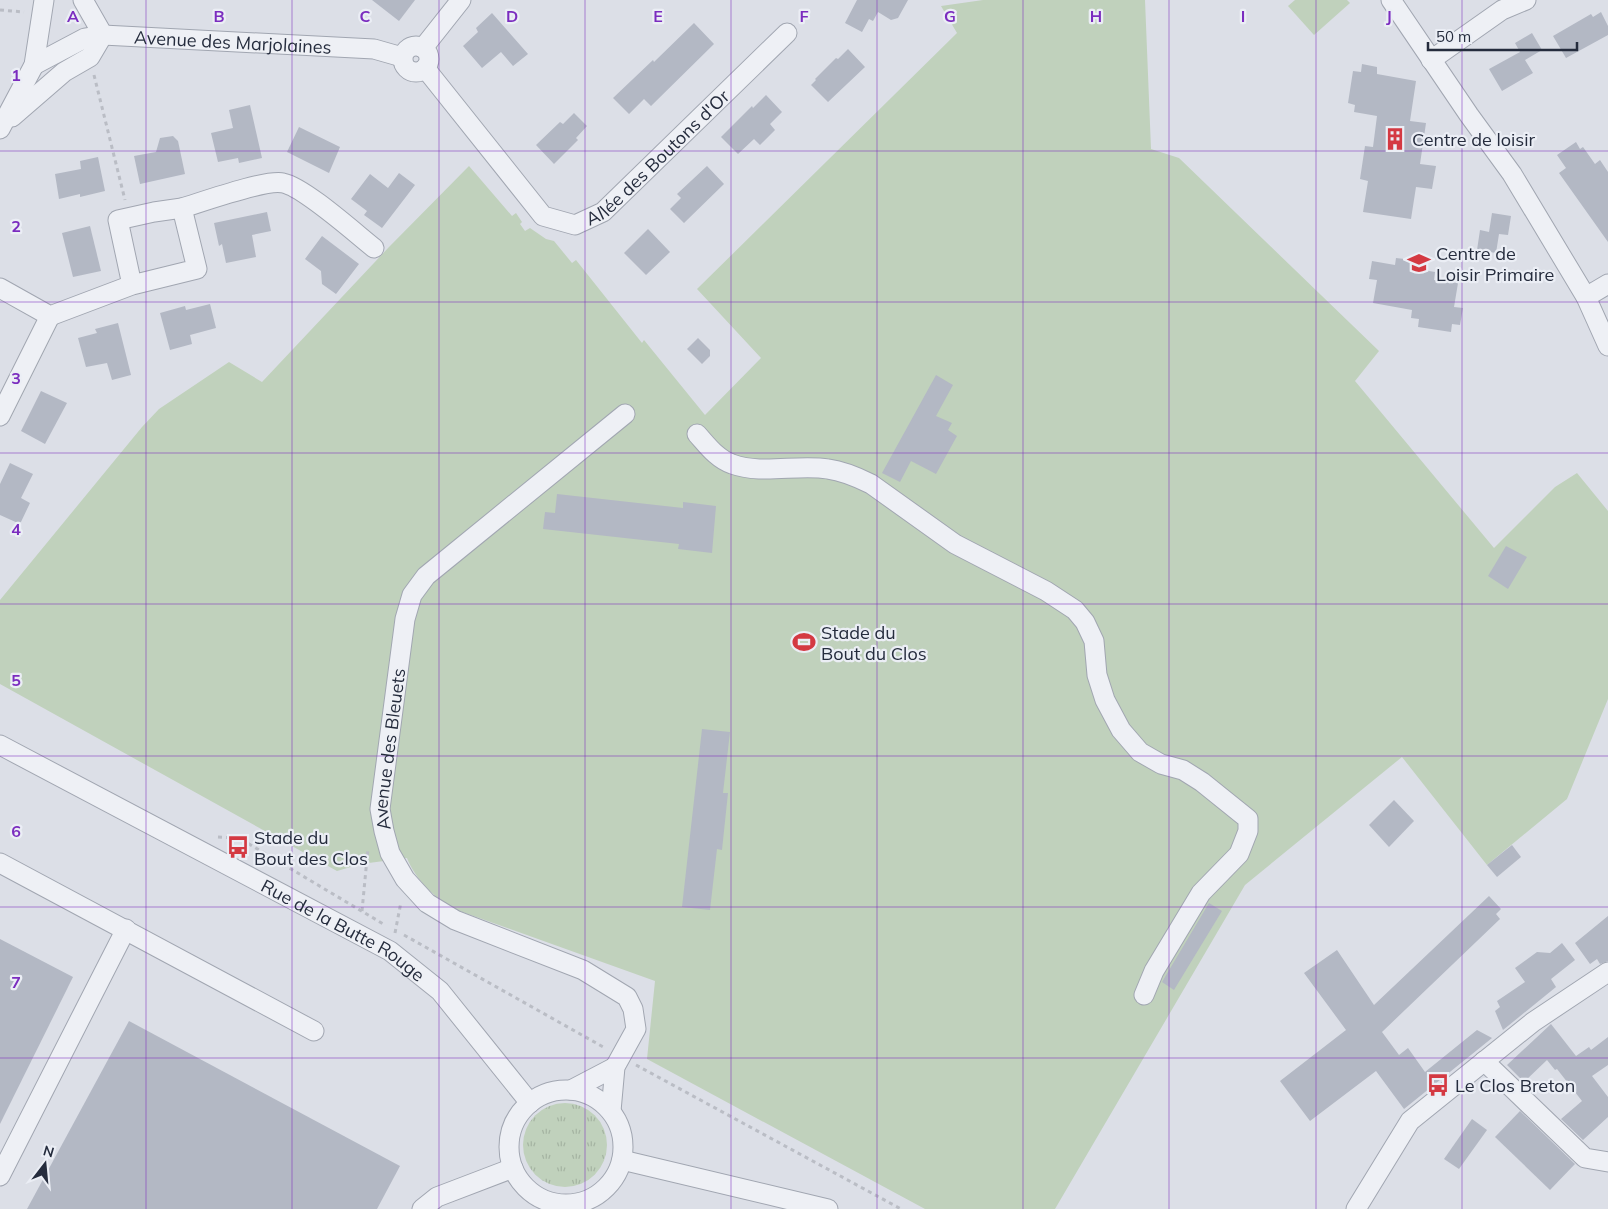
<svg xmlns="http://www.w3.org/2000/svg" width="1608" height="1209" font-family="Mulish,sans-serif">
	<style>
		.grass { fill: url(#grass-tufts) }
		.pitch { fill: #c0d1bc }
		.building { fill: #b3b8c4 }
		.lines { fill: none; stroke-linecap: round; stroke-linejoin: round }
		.minor-casing { stroke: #a1a6b1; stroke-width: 21 }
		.path { stroke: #babdc5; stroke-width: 3; stroke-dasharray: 4 4; stroke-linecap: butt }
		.minor { stroke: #eef0f5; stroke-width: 19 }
		.grid { fill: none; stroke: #7b2cbf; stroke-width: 1; stroke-opacity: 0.55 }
		.labels { text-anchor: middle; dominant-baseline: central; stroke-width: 4.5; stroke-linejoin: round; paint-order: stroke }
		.street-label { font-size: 18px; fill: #252c3d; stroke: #ebeef5 }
		.poi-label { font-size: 18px; fill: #252c3d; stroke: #ebeef5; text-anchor: start }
		.grid-label { font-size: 16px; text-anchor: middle; font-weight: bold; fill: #7b2cbf; stroke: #ebeef5; stroke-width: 4.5; stroke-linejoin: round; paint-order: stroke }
	</style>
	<defs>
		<pattern id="grass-tufts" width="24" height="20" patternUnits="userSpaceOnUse" patternTransform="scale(1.25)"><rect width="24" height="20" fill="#c0d1bc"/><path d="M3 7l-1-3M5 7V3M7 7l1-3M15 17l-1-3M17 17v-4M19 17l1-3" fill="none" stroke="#a5b4a2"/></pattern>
	</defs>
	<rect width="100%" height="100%" fill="#dcdfe7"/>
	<circle class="grass" cx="565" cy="1145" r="42"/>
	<g class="pitch">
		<path d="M983,0H1145L1151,149L1179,158L1379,351L1355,381L1494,548L1555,487L1577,473L1608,511V699L1567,799L1487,865L1402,757L1245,885L1055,1209H925L647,1059L655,981L454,909C435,898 415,879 407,858L361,864L337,871L0,684V600L142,427L159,409L229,362L262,382L389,247L469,166L512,216L516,213L522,222L520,224L525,231L530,228L546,239L554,241L572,263L576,260L642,343L644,340L705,415L761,358L697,289L957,33L941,6Z"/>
		<polygon points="1295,0 1347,0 1350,3 1314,35 1288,6"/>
	</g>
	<g class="building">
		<polygon points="372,0 415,0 399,21"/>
		<polygon points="857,0 908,0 898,18 891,20 878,12 873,21 869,19 862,32 845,23"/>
		<polygon points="1601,12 1608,26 1608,35 1566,58 1553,36 1591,14 1593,17"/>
		<polygon points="492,13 528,54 513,66 501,52 482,68 463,46 478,32 476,28"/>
		<polygon points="694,23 714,44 651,106 644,99 629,114 613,98 653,60 654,62"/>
		<polygon points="1532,33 1542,50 1525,60 1533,73 1502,91 1489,69 1520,52 1515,43"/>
		<polygon points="848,49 865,67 828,102 811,85 816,80 815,79 836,58 838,59"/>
		<polygon points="1362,64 1377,67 1377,74 1416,81 1410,121 1426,123 1420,164 1436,166 1432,189 1416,187 1411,219 1363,212 1368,181 1360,179 1365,146 1373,147 1377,116 1354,112 1355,105 1348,103 1353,71 1361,72"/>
		<polygon points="766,95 782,112 770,124 775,130 760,145 754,139 738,154 721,137 752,106 753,108"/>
		<polygon points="250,105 262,158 239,163 238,158 218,162 211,133 233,128 229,110"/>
		<polygon points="574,113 587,126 576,138 578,140 554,164 536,145 560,122 563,124"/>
		<polygon points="299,127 340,147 329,173 287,152"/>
		<polygon points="173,136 178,141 185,174 140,184 134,156 156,152 160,138"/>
		<polygon points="1576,142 1580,149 1583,147 1595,164 1600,160 1608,172 1608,242 1559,173 1566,168 1557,155"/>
		<polygon points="98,157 105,191 80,197 80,194 59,199 55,174 81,169 80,161"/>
		<polygon points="707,166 724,184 684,223 670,209 681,198 677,194"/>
		<polygon points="399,173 415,185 382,228 364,215 367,211 351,199 370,174 388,188"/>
		<polygon points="267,212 271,231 252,235 256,257 226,263 222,244 219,246 214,223"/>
		<polygon points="1492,213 1511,216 1508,235 1499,234 1496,253 1477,250 1480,230 1489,232"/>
		<polygon points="90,226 101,271 73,277 62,233"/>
		<polygon points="648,229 670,252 646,275 624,253"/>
		<polygon points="322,236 359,264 336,294 322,284 321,271 305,259"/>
		<polygon points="1396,258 1413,260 1412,268 1435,272 1434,280 1458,283 1454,307 1463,308 1460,325 1452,324 1451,332 1418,327 1419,319 1411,318 1412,310 1373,303 1377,280 1369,279 1372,261 1395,265"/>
		<polygon points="210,304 216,328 190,335 192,344 170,350 160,313 185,306 186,310"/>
		<polygon points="118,323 131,375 112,380 107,363 86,367 78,338 97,333 95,329"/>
		<polygon points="698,338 710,350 710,356 702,364 687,349"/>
		<polygon points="936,375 953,385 936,416 952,423 948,430 957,436 936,474 911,461 900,482 882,473"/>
		<polygon points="41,391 67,403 45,444 21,431"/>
		<polygon points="10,463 33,474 21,498 30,503 20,524 0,515 0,484"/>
		<polygon points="557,494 683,508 683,502 716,506 712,553 678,549 679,544 543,529 545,512 555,513"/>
		<polygon points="1506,546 1527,557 1508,589 1488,576"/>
		<polygon points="702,729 730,732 723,793 728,793 722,850 717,849 710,910 682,907"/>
		<polygon points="1394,800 1414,821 1389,847 1369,825"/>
		<polygon points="1512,845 1521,857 1497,877 1487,865"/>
		<polygon points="1489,896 1501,909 1496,914 1500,919 1382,1032 1399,1055 1408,1048 1425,1072 1477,1030 1492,1038 1404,1109 1376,1071 1310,1121 1280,1081 1346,1030 1304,973 1337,950 1374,1005"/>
		<polygon points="1209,903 1222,911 1174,990 1162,982"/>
		<polygon points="1608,916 1608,961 1600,964 1597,959 1590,964 1575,943"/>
		<polygon points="0,939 73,977 0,1124"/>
		<polygon points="1562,943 1575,960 1551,979 1556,987 1503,1030 1495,1011 1500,1007 1497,1001 1525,982 1515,968 1537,952 1550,953"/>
		<polygon points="129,1021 400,1166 377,1209 27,1209"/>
		<polygon points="1551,1024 1576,1056 1589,1047 1591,1050 1608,1037 1608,1065 1592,1076 1608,1097 1608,1117 1583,1140 1561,1119 1582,1101 1557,1069 1555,1070 1547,1060 1524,1082 1507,1065"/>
		<polygon points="1520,1111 1575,1164 1550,1190 1495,1137"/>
		<polygon points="1472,1119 1487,1130 1459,1169 1444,1159"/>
	</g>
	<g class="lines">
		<defs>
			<g id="minor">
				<polyline points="83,0 103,35"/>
				<polyline points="1391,0 1469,115 1512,174 1586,297 1608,346"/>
				<circle cx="416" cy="59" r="13"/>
				<polyline points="423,48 461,0"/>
				<polyline points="1431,60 1502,10 1526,0"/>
				<path id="s1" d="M34,65L85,38L103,35L374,49L402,57"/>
				<path id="s2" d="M425,68L543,216L575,225L603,212L787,33"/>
				<polyline points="12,117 64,72 90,57 103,35"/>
				<polyline points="0,129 34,65 44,0"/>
				<path d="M182,208C202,202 266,179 283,183C304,187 355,233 374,248"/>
				<polyline points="0,288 50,316 132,285 197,269 182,208 154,212 118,220 132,285"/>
				<polyline points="1586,297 1608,284"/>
				<polyline points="0,416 50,316"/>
				<path d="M697,434C707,445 717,459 732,464C762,475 797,464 828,469C843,471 857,477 871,484L955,544L1046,591L1075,610L1085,622L1094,641L1097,675L1105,700L1121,730L1140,752L1161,764L1183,770L1202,782L1248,819V831L1239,854L1201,893L1154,971L1144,995"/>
				<path id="s3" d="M0,745L390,951L440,991L530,1103"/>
				<polyline points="0,863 314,1031"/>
				<polyline points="1484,1061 1585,1158 1608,1162"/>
				<polyline points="571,1090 615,1067"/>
				<circle cx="566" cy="1147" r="57"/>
				<path id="s4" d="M611,1111L615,1067L636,1029L633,1009L627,997L583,970L455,920L427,903L405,879L390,853L384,831L380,809L405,619L412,595L426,576L625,414"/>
				<polyline points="622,1160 828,1209"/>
				<polyline points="0,1176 126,929"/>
				<polyline points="422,1209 437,1197 513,1168"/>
				<polyline points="1356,1209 1410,1121 1533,1022 1608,972"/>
			</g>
		</defs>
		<use href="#minor" class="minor-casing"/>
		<g class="path">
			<polyline points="0,10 24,12"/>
			<polyline points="94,75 125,200"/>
			<polyline points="218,837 239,838 385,925"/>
			<polyline points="362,911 368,848"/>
			<polyline points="395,933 401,902"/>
			<polyline points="404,935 605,1048"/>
			<polyline points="636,1065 901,1209"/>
		</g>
		<use href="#minor" class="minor"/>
	</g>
	<path class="grid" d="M146,0V1209M292,0V1209M439,0V1209M585,0V1209M731,0V1209M877,0V1209M1023,0V1209M1169,0V1209M1316,0V1209M1462,0V1209M0,151H1608M0,302H1608M0,453H1608M0,604H1608M0,756H1608M0,907H1608M0,1058H1608"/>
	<defs>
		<symbol id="building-bare" viewBox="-9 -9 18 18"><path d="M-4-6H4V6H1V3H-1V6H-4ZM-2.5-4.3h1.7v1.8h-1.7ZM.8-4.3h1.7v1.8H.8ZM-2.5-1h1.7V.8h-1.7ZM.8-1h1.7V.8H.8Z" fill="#d43942" stroke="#ebeef5" stroke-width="2.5" paint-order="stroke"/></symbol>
		<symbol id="school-bare" viewBox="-9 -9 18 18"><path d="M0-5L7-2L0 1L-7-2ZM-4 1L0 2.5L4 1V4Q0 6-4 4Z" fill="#d43942" stroke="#ebeef5" stroke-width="2.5" paint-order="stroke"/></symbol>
		<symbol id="stadium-bare" viewBox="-9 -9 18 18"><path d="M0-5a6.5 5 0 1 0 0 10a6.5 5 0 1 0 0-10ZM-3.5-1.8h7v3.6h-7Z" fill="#d43942" stroke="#ebeef5" stroke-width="2.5" paint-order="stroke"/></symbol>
		<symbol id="bus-bare" viewBox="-9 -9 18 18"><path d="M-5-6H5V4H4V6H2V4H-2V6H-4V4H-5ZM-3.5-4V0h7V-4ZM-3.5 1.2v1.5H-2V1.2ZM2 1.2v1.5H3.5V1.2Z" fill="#d43942" stroke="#ebeef5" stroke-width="2.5" paint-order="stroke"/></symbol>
	</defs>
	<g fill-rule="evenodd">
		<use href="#building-bare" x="1379" y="123" width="32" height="32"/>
		<use href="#school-bare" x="1403" y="247" width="32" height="32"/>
		<use href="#stadium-bare" x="788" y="626" width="32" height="32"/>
		<use href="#bus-bare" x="222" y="831" width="32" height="32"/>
		<use href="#bus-bare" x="1422" y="1069" width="32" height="32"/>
	</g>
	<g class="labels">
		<g class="street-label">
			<text stroke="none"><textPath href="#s1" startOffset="206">Avenue des Marjolaines</textPath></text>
			<text stroke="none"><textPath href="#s2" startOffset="330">Allée des Boutons d'Or</textPath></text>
			<text stroke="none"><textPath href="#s4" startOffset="511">Avenue des Bleuets</textPath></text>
			<text stroke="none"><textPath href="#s3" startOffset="390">Rue de la Butte Rouge</textPath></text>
		</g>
		<g class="poi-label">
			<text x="1412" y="139">Centre de loisir</text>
			<text x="1436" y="253">Centre de<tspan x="1436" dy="21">Loisir Primaire</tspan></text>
			<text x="821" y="632">Stade du<tspan x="821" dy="21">Bout du Clos</tspan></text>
			<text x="254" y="837">Stade du<tspan x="254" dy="21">Bout des Clos</tspan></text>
			<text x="1455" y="1085">Le Clos Breton</text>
		</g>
	</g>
	<g class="grid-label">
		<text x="73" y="22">A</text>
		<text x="219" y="22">B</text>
		<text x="365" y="22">C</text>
		<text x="512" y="22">D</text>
		<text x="658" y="22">E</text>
		<text x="804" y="22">F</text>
		<text x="950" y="22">G</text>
		<text x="1096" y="22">H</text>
		<text x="1243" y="22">I</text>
		<text x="1389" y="22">J</text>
		<text x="16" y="81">1</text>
		<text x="16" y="232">2</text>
		<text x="16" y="384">3</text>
		<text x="16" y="535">4</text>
		<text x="16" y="686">5</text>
		<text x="16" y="837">6</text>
		<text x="16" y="988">7</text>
	</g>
	<g transform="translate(45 1164) rotate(16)" stroke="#ebeef5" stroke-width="4" paint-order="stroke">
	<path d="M0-4L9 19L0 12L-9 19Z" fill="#252c3d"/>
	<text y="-8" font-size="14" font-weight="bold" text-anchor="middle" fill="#252c3d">N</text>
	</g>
	<path d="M1428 42v8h149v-8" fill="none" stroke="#252c3d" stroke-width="2.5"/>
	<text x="1436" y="42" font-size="15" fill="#252c3d" stroke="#ebeef5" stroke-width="4" paint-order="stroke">50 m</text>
</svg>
